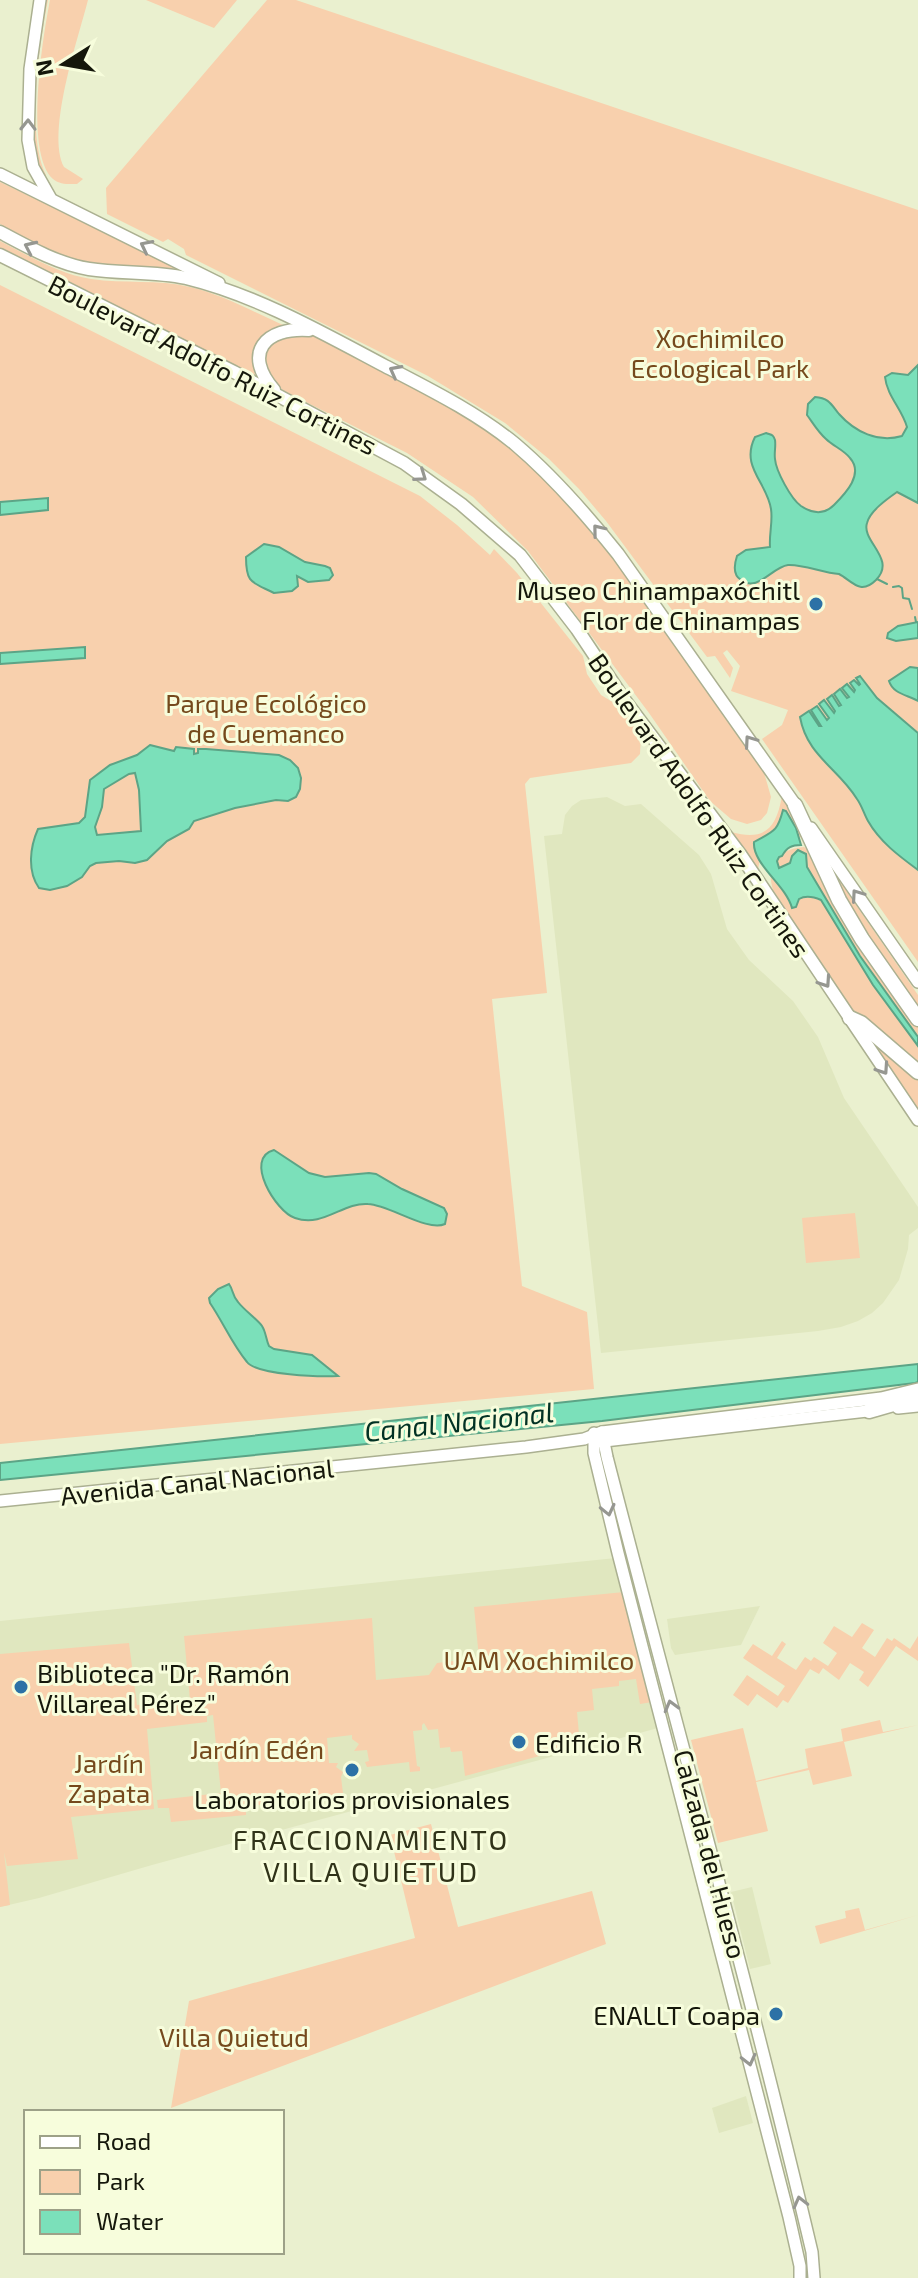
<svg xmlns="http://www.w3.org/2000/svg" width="918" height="2278" font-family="'Exo 2',sans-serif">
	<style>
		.built { fill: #e0e7bf }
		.green { fill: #f8d0ad }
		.water { fill: #7be0ba; stroke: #5ca486; stroke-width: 2; fill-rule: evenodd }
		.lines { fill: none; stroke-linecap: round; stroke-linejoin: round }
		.stream { stroke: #5ca486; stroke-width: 2 }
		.secondary-casing { stroke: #abb091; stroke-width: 14 }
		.trunk-casing { stroke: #abb091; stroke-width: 15 }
		.motorway-casing { stroke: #abb091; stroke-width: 17 }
		.secondary { stroke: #fff; stroke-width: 11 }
		.trunk { stroke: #fff; stroke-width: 12 }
		.motorway { stroke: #fff; stroke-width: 14 }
		.oneway { stroke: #969791 }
		.poi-dot { fill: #2c71a6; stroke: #f7fddc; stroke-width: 3 }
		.labels { text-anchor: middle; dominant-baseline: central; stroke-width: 6; stroke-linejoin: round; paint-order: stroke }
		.park-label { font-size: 26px; fill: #75491c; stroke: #f7fddc }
		.street-label { font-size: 26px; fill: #15170b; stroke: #f7fddc }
		.poi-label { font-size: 26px; fill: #15170b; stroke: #f7fddc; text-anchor: end }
		.water-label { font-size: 28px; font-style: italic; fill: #023224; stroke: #f7fddc }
		.neighbourhood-label { font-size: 28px; letter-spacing: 2px; fill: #303319; stroke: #f7fddc }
	</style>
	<rect width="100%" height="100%" fill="#eaf0cf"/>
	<g class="built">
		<polygon points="607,797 625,806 641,804 699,855 711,874 727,929 749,960 793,1001 818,1037 844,1098 918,1207 918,1228 909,1235 908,1249 899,1280 883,1303 872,1313 858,1321 841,1327 818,1331 601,1353 544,836 562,834 565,815 572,806 581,800"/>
		<polygon points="616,1558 658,1728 152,1865 39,1898 0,1907 0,1621"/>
		<polygon points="760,1606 741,1645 675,1655 671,1648 667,1619"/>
		<polygon points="752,1887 771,1964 750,1969 731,1892"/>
		<polygon points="746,2096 753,2123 719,2133 712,2108"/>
	</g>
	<g class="green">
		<path d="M45,0H48C39,46 26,133 46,175L44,176C23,133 37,47 45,0Z"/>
		<path d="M50,0H88C78,39 46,132 64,167L83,179L77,184C69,184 60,185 53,179C24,152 43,36 50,0Z"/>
		<polygon points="146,0 237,0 214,28"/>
		<polygon points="267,0 296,0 918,210 918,962 762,739 782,725 788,710 731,691 740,666 727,650 723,653 733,668 730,678 715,656 707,657 606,521 579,489 549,459 505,423 428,376 186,255 184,249 168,239 163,242 107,214 106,188"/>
		<path d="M0,182L182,269C148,269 106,272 74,262C47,253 24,238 0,224Z"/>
		<path d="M0,241C29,256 59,274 91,279C124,284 158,279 190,287C222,294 257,314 288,327L256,352L254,369L256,380L0,250Z"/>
		<polygon points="0,285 420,496 457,525 490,555 494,549 517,573 583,656 587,674 601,695 624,709 641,734 640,754 631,763 530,778 525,784 547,993 492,999 522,1286 587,1312 594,1389 0,1444"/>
		<path d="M278,335L317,336L483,424L559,488L617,560L761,762L771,797L767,813L761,820L747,824L731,819L710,801L649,713L528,551L473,497L407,453L284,391C272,380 257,361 267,344C270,340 274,338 278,335Z"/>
		<path d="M782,796L808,837C785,837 761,843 758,870L731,832C765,841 776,829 782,796Z"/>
		<path d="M804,847L830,867L918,995V1109L870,1043L773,890C765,864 779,849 804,847Z"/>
		<polygon points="855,1213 860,1258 806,1263 802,1218"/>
		<polygon points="624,1592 652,1702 640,1704 636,1679 619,1681 619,1686 592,1689 594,1710 577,1712 580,1745 465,1776 462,1751 451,1752 450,1747 440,1748 438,1729 428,1730 424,1723 422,1725 422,1730 413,1731 417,1766 420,1767 420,1771 410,1772 409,1762 367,1767 365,1762 369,1761 367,1750 354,1751 359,1744 352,1739 352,1735 327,1738 329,1763 338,1763 336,1767 343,1772 341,1777 343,1793 331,1798 330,1796 305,1799 305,1804 297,1805 295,1801 266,1809 265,1804 246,1807 246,1815 171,1822 169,1808 158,1808 157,1800 221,1793 213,1715 207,1716 207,1722 147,1729 154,1809 71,1817 78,1859 7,1866 4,1852 10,1905 0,1907 0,1654 129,1643 137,1705 190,1700 184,1636 372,1618 376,1680 429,1675 437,1663 479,1658 474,1607"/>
		<polygon points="862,1623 874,1630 862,1648 875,1657 887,1638 892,1641 894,1638 910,1649 918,1636 918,1661 896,1646 868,1687 859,1680 864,1672 850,1663 839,1680 823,1668 819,1674 810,1669 788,1703 783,1700 777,1708 757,1694 748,1706 733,1695 747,1675 778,1696 785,1686 743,1658 753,1644 772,1656 782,1641 786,1644 777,1658 796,1670 805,1657 811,1661 814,1657 828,1666 837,1653 823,1643 834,1626 852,1637"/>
		<polygon points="880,1720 883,1732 918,1725 844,1742 852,1776 813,1785 809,1770 756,1782 768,1831 718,1843 691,1740 743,1728 756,1781 808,1768 805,1749 843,1741 841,1729"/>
		<polygon points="431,1824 458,1927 592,1891 606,1944 171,2108 189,2001 415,1938 390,1835"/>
		<polygon points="859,1908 865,1930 918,1915 820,1944 815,1926 846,1918 845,1911"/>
	</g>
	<g class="water">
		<path d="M918,365V503L897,492C887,499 870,511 867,523C861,541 897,559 876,580C860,596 851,580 839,574C823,573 803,564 788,565C772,567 757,593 741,580C733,575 734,565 737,556L746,550L770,547C769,533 773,522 771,509C767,482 740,467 755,437L766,433C771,435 773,434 775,440C776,446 774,453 775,459C776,471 791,499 801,506C813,514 824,515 834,505C846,493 864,474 850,458C844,450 833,446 826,439C818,432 813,423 807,415L808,404L815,397C829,398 831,404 839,414C855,432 878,443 902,436L907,427C902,409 887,396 885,377L892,373L908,375Z"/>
		<polygon points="48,498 48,510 0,515 0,502"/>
		<path d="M264,544L279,547L305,562L325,566L330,568L333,575L329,580L308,582L297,576L298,586L292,591L274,593C252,582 246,584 246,557Z"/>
		<polygon points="918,622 918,638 896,641 887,638 888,633 898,626"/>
		<polygon points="85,647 85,658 0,664 0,653"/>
		<path d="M910,667L918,668V701C908,695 893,694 889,681Z"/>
		<path d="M860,676L877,698L918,733V870C899,856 880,842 868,821C864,814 862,806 857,799C838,768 807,756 800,717L809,711L819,726H821L811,710L817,706L827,720L829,718L819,704L824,700L834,713L835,711L827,699L832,695L839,706L841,705L834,694L840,689L847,698L849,697L842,688L847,684L854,692L855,690L850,683L854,680L859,685L860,684L856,678Z"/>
		<path d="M150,745L174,751L176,747L194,749V754L198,753V749H206L279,755L290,760L298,768L301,778L300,789L296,797L288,801L276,800L235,808L194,821L189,829L167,841L147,860L135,863L119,861L96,863L90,866L82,877L67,886L50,890L39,888C27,871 30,847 38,829L79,823L85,817L90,780L110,765L137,755ZM135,773L139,790L141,831L97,835L95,827L102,807L104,789L129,774Z"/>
		<path d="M783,810L786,811L796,828L801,845C792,845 787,847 782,856L779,857L777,861L779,868L790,863L792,856L798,850L806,854L807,867L860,956L918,1037V1046L873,985L821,900C814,897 806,895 799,899L796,907L792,908C786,885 752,864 754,842C773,831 777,833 783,810Z"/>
		<path d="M274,1150L309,1173L325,1177L369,1173L376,1174L402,1189L444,1208L447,1214L445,1224C427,1232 390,1205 368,1204C343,1202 323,1228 295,1218C276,1212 243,1158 274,1150Z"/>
		<path d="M229,1284C234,1291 232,1296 238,1302C244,1310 258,1320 262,1326C266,1332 266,1340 269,1346L274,1349L312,1355L338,1376C320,1377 257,1375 247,1362C232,1344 223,1322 210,1303L209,1298L218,1289Z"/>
		<polygon points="918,1364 918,1382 915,1383 602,1421 0,1480 0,1463"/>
	</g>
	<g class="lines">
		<g class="stream">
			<polyline points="877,579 887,584"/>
			<polyline points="893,587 899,586 902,588 903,598 909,599 912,609"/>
			<polyline points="915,617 916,622"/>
		</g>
		<defs>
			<g id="secondary">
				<polyline points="40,0 30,69 28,140 33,167 50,197"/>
				<polyline points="0,174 219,283"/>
				<polyline points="811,828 918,982"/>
				<polyline points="850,1019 918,1120"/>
				<polyline points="898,1408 918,1406"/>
				<path d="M602,1432L607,1457C675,1722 749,1985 812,2252L814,2278"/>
				<polyline points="594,1433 594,1453 618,1553 789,2217 800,2266 800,2278"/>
				<polyline points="596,1442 876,1410"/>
				<polyline points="0,1501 526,1447 584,1439 602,1432 881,1398 918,1389"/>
			</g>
			<g id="trunk">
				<path d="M0,232C28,247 58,264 89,269C121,274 154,271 186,278C256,295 321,332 385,366C429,389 476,412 515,444C554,477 586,514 618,554L795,805"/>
				<polyline points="0,255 234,372 404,463 461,504 520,555 577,629 623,698 740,854 850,1018"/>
				<path d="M274,390C242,353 265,327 309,330"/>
			</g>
			<g id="motorway">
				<polyline points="795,805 839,900 862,939 918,1019"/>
				<polyline points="850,1018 861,1023 918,1072"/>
				<polyline points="869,1411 918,1397"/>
			</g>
		</defs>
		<use href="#secondary" class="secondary-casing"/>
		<use href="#trunk" class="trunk-casing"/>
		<use href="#motorway" class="motorway-casing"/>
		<use href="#secondary" class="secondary"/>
		<use href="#trunk" class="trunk"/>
		<use href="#motorway" class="motorway"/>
	</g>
	<defs><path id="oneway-chevron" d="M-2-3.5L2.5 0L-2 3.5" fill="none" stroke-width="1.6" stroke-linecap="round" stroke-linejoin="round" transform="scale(2)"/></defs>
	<g class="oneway">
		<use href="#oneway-chevron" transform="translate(28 125) rotate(-89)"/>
		<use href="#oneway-chevron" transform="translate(146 246) rotate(-153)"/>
		<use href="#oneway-chevron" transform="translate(30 247) rotate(-155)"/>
		<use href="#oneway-chevron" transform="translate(395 371) rotate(-152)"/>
		<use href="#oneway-chevron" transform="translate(421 476) rotate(35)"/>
		<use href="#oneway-chevron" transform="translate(598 530) rotate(-129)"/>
		<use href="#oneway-chevron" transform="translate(750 741) rotate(-125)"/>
		<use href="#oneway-chevron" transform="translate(857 895) rotate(-125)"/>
		<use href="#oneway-chevron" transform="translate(825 982) rotate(56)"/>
		<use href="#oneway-chevron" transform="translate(883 1069) rotate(56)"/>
		<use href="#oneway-chevron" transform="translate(608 1510) rotate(77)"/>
		<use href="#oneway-chevron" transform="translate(671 1706) rotate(-105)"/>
		<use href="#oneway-chevron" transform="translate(749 2060) rotate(76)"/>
		<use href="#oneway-chevron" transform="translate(800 2202) rotate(-104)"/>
	</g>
	<g class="poi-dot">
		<circle cx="816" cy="604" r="8"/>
		<circle cx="21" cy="1687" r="8"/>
		<circle cx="519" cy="1742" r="8"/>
		<circle cx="352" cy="1770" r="8"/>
		<circle cx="776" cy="2014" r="8"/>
	</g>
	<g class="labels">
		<g class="park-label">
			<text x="720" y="337">Xochimilco<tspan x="720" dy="30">Ecological Park</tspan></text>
			<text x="266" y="702">Parque Ecológico<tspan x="266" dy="30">de Cuemanco</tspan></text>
			<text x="539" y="1659">UAM Xochimilco</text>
			<text x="257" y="1748">Jardín Edén</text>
			<text x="109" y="1762">Jardín<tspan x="109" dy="30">Zapata</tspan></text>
			<text x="234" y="2036">Villa Quietud</text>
		</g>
		<g class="street-label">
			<text transform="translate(213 364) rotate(27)">Boulevard Adolfo Ruiz Cortines</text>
			<text transform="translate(700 805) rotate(55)">Boulevard Adolfo Ruiz Cortines</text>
			<text transform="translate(197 1481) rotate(-6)">Avenida Canal Nacional</text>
			<text transform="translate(711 1854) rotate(75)">Calzada del Hueso</text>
		</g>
		<g class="poi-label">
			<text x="800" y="589">Museo Chinampaxóchitl<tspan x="800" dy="30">Flor de Chinampas</tspan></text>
			<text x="37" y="1672" text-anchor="start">Biblioteca "Dr. Ramón<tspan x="37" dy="30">Villareal Pérez"</tspan></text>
			<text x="535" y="1742" text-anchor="start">Edificio R</text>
			<text x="352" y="1798" text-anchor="middle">Laboratorios provisionales</text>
			<text x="760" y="2014">ENALLT Coapa</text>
		</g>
		<g class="water-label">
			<text transform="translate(459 1421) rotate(-6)">Canal Nacional</text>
		</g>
		<g class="neighbourhood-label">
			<text x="371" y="1839">FRACCIONAMIENTO<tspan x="371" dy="32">VILLA QUIETUD</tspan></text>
		</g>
	</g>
	<rect x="24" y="2110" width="260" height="144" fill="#f7fddc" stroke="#9da188" stroke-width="2"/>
	<rect x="40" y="2136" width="40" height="12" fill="#ffffff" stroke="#9da188" stroke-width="2"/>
	<text x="96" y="2150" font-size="24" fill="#15170b">Road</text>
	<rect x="40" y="2170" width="40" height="24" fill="#f8d0ad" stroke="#9da188" stroke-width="2"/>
	<text x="96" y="2190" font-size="24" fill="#15170b">Park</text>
	<rect x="40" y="2210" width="40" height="24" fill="#7be0ba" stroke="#9da188" stroke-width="2"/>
	<text x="96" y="2230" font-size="24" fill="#15170b">Water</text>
	<g transform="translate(64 64) rotate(259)" stroke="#f7fddc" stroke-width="6" paint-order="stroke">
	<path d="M0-6L14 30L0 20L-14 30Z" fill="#15170b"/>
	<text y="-12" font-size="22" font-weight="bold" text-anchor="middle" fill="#15170b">N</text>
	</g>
</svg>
